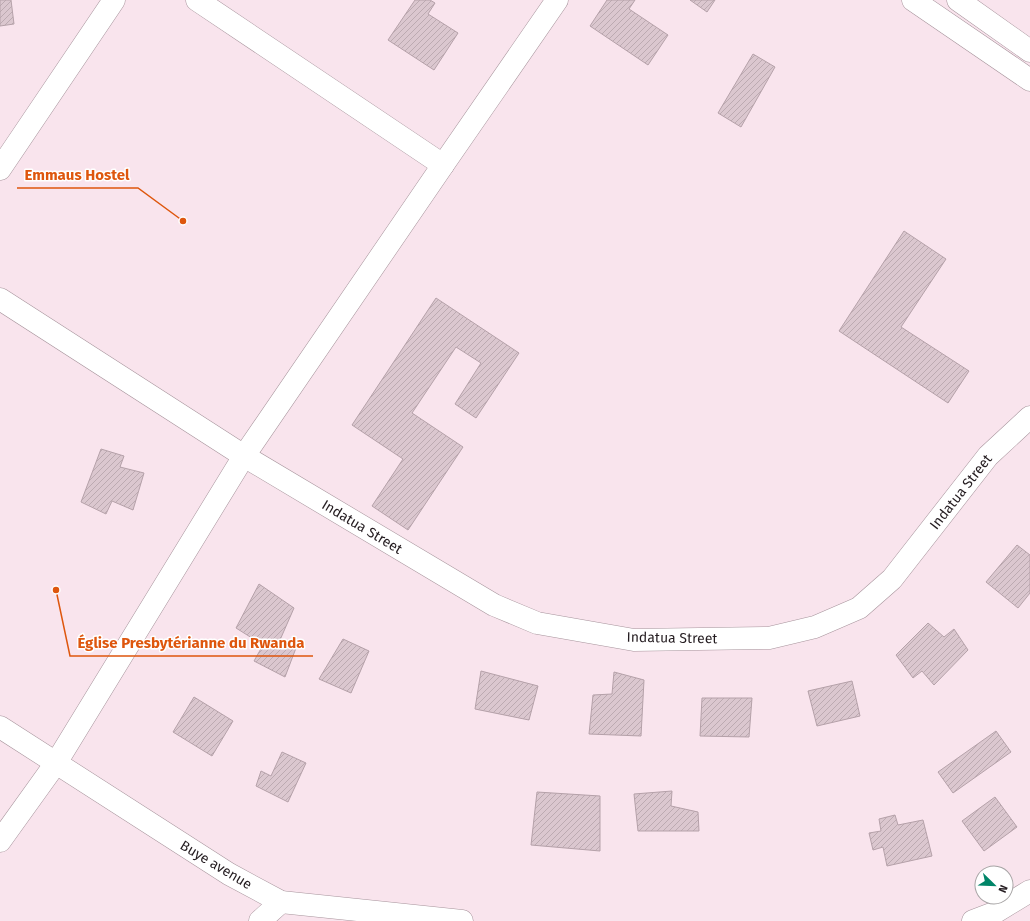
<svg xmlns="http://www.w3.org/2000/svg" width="1030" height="921" font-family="'Fira Sans',sans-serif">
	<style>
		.building { fill: url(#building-hatch); stroke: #b5a1a9 }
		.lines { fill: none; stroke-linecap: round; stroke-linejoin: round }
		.minor-casing { stroke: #a7949c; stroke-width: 23 }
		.trunk-casing { stroke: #a7949c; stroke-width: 23 }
		.minor { stroke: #fff; stroke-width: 22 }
		.trunk { stroke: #fff; stroke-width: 22 }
		.labels { text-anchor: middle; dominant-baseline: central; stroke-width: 3; stroke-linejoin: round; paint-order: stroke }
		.street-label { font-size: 14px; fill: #231b1f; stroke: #fff }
		.leader { fill: none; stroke: #de560d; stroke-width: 1.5 }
		.callout-dot { fill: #de560d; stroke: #fff; stroke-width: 1.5 }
		.callout-label { font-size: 15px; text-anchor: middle; font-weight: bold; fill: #de560d; stroke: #fff; stroke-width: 3; stroke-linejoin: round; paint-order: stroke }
	</style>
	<defs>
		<pattern id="building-hatch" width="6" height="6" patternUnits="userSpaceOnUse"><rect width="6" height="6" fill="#dbc7cf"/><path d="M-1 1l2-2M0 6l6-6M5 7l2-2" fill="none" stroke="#bcaab1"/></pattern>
	</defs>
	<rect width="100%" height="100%" fill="#f9e4ed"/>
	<g class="building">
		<polygon points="0,0 11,0 14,24 0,26"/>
		<polygon points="415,0 430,0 435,3 428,14 458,33 434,70 388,40"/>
		<polygon points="607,0 635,0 629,9 668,35 648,65 590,26"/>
		<polygon points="690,0 715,0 707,12"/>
		<polygon points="753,54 775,67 741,127 718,113"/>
		<polygon points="904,231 946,259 901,327 969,371 948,403 839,331"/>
		<polygon points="436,298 519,353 476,418 455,404 481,363 456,347 412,413 463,447 408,530 372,506 403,459 352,425"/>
		<polygon points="101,449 124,456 120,467 144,473 133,510 112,501 106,514 81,502"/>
		<polygon points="1017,545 1030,555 1030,593 1018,608 986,582"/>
		<polygon points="259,584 294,608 280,640 296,648 285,677 254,661 263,645 236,628"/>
		<polygon points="928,623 944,637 954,629 968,650 934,685 922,671 913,678 896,655"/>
		<polygon points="343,639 369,651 351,693 319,679"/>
		<polygon points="481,671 538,686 529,720 475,709"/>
		<polygon points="614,672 644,680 641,736 589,734 593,695 612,694"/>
		<polygon points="852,681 860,716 817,726 808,691"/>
		<polygon points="194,697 233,721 212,756 173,732"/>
		<polygon points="702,698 752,698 749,737 700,736"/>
		<polygon points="996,731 1011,752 953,793 938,772"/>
		<polygon points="282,752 306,763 288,802 256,786 261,771 271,776"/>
		<polygon points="672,791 671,806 698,812 699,831 638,831 634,794"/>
		<polygon points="537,792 600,796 600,851 531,845"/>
		<polygon points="995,797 1017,827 984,851 962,821"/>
		<polygon points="895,815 898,825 923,820 932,856 887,866 883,847 873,850 869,833 881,831 879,819"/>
	</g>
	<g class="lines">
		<defs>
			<g id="minor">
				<polyline points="197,0 443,165 557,0"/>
				<polyline points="0,169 114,0"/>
				<polyline points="0,299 244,456 494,605 537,623 634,640 769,638 815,627 859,608 892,579 988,456 1030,417"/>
				<polyline points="0,727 229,874 281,902 462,921"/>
				<polyline points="0,841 56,763 244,456 443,165"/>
				<polyline points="260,921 281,902"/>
				<polyline points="973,921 994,913 1030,891"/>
			</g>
			<g id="trunk">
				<polyline points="913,0 1030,80"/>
				<polyline points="958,0 1030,51"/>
			</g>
		</defs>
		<use href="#minor" class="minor-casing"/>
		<use href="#trunk" class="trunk-casing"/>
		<use href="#minor" class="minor"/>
		<use href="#trunk" class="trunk"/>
	</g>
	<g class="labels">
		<g class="street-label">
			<text transform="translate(961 492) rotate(-52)">Indatua Street</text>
			<text transform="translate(362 527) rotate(31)">Indatua Street</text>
			<text transform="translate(672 638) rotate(1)">Indatua Street</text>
			<text transform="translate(216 865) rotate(31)">Buye avenue</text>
		</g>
	</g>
	<path class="leader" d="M183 221L138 188H17M56 590L70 656H313"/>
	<g class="callout-dot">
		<circle cx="183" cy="221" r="4"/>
		<circle cx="56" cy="590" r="4"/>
	</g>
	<g class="callout-label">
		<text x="77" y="180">Emmaus Hostel</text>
		<text x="191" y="648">Église Presbytérianne du Rwanda</text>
	</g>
	<g transform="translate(994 885) rotate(113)"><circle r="19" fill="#ffffff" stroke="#a7a4a5"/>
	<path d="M0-3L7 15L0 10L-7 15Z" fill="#008568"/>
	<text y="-6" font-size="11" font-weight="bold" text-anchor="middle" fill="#231b1f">N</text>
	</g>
</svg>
